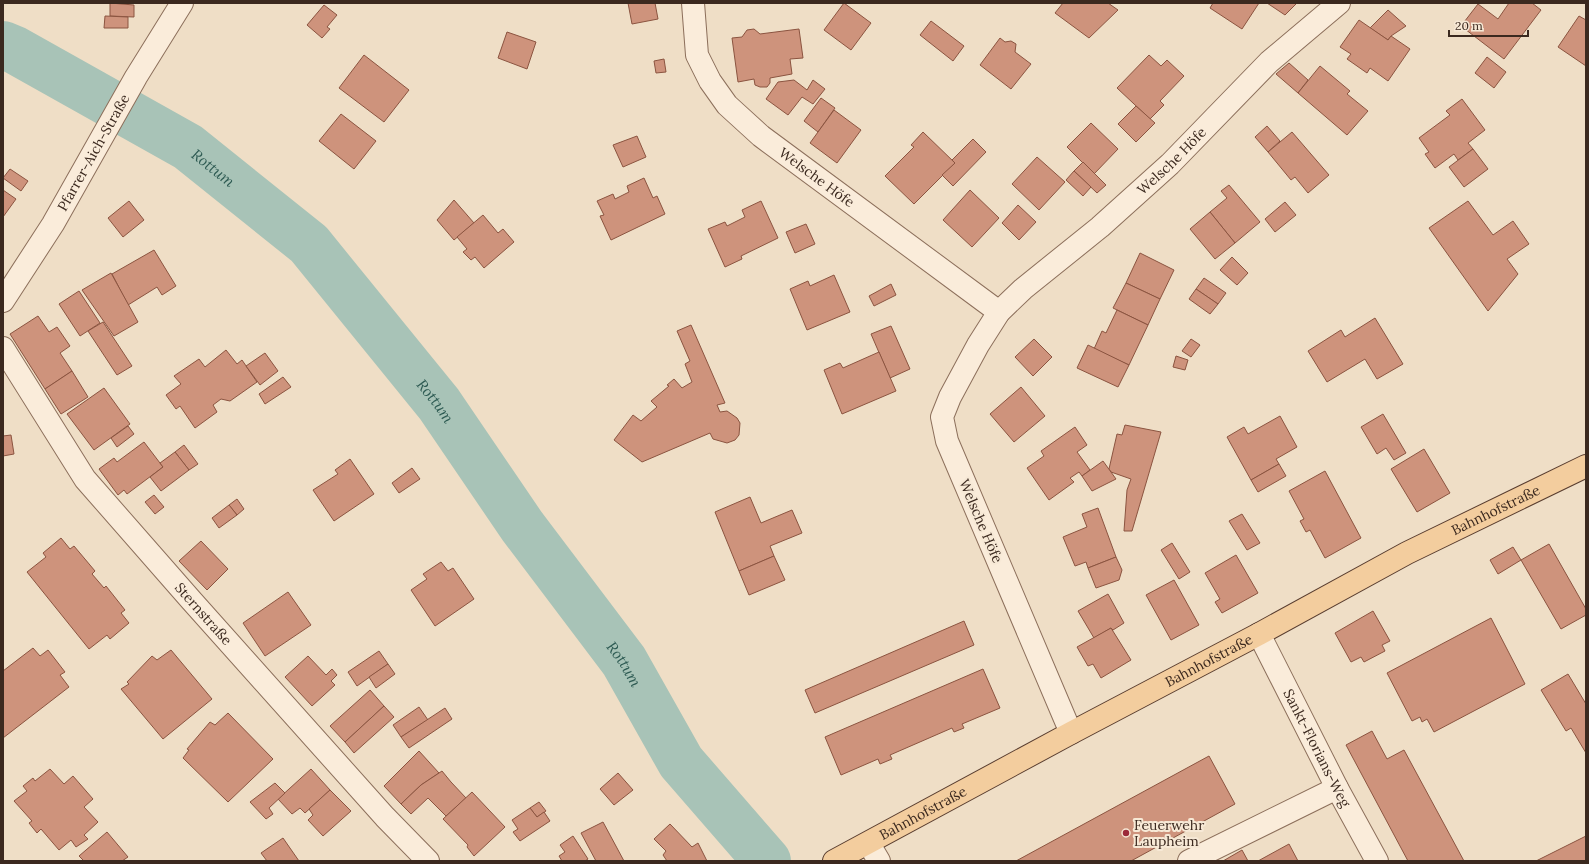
<svg xmlns="http://www.w3.org/2000/svg" width="1589" height="864" font-family="Lora,serif">
	<style>
		.lines { fill: none; stroke-linecap: round; stroke-linejoin: round }
		.river { stroke: #a8c3b7; stroke-width: 48 }
		.building { fill: #ce937c; stroke: #8b5440 }
		.minor-casing { stroke: #8c6f5b; stroke-width: 24 }
		.major-casing { stroke: #593d2f; stroke-width: 24 }
		.minor { stroke: #faecda; stroke-width: 22 }
		.major { stroke: #f3cd9e; stroke-width: 22 }
		.poi-dot { fill: #9c2a3a; stroke: #f7e9d6; stroke-width: 1.5 }
		.labels { text-anchor: middle; dominant-baseline: central; stroke-width: 4; stroke-linejoin: round; paint-order: stroke }
		.street-label { font-size: 14px; fill: #3b291f; stroke: #f7e9d6 }
		.poi-label { font-size: 14px; fill: #3b291f; stroke: #f7e9d6; text-anchor: start }
		.water-label { font-size: 15px; font-style: italic; fill: #2e5b53; stroke: #f7e9d6 }
	</style>
	<rect width="100%" height="100%" fill="#efdec6"/>
	<g class="lines">
		<path class="river" id="s1" d="M3,45L15,50L188,147L309,244L439,404L522,526L624,661L681,762L767,861"/>
	</g>
	<g class="building">
		<polygon points="110,3 134,5 134,17 110,16"/>
		<polygon points="628,3 655,3 658,19 632,24"/>
		<polygon points="844,3 871,23 851,50 824,30"/>
		<polygon points="1063,3 1108,3 1118,10 1089,38 1055,13"/>
		<polygon points="1213,3 1259,3 1242,29 1210,8"/>
		<polygon points="1267,3 1297,3 1285,15"/>
		<polygon points="1509,3 1532,3 1541,10 1504,59 1461,26 1478,4 1498,19"/>
		<polygon points="324,5 337,15 327,27 330,29 322,38 307,25"/>
		<polygon points="1388,10 1406,26 1391,36 1388,40 1370,28"/>
		<polygon points="105,16 128,17 128,28 104,28"/>
		<polygon points="1579,16 1586,20 1586,66 1558,47"/>
		<polygon points="1359,20 1388,40 1391,36 1410,49 1388,81 1370,68 1367,73 1347,59 1351,54 1340,47"/>
		<polygon points="931,21 964,46 953,61 920,35"/>
		<polygon points="754,29 760,34 799,29 803,58 790,59 792,74 770,78 770,83 767,87 760,87 755,85 754,79 738,82 732,38 742,37 747,30"/>
		<polygon points="507,32 536,42 527,69 498,58"/>
		<polygon points="1000,38 1005,42 1011,41 1016,44 1015,52 1031,64 1011,89 980,65"/>
		<polygon points="364,55 409,90 384,122 339,88"/>
		<polygon points="1149,55 1161,66 1167,60 1184,76 1160,101 1164,105 1150,119 1117,88"/>
		<polygon points="1487,57 1506,72 1494,88 1475,73"/>
		<polygon points="664,59 666,72 656,73 654,61"/>
		<polygon points="1289,63 1308,80 1298,93 1276,74"/>
		<polygon points="1320,66 1350,91 1347,94 1368,111 1347,135 1298,93"/>
		<polygon points="794,80 807,90 813,80 825,89 813,104 802,97 788,115 766,99 778,82"/>
		<polygon points="821,98 835,108 818,132 804,121"/>
		<polygon points="1462,99 1485,130 1468,143 1473,149 1458,160 1454,154 1435,168 1425,154 1429,152 1419,138 1450,115 1446,111"/>
		<polygon points="1136,106 1155,123 1136,142 1118,124"/>
		<polygon points="834,110 861,130 837,163 810,143"/>
		<polygon points="341,114 376,141 354,169 319,141"/>
		<polygon points="1091,123 1118,149 1094,174 1067,147"/>
		<polygon points="1267,126 1280,141 1268,152 1255,137"/>
		<polygon points="923,132 955,163 914,204 885,176 914,147 911,145"/>
		<polygon points="1292,132 1329,175 1308,193 1295,177 1291,180 1268,152"/>
		<polygon points="637,136 646,157 623,167 613,145"/>
		<polygon points="973,139 986,152 953,186 942,175 955,163 952,160"/>
		<polygon points="1473,149 1488,169 1464,187 1449,167"/>
		<polygon points="1037,157 1065,182 1039,210 1012,184"/>
		<polygon points="1083,162 1106,185 1097,193 1074,171"/>
		<polygon points="10,169 28,181 21,191 3,178"/>
		<polygon points="1074,171 1091,187 1083,196 1066,180"/>
		<polygon points="644,178 653,198 657,196 665,214 611,240 600,216 604,215 597,201 613,194 615,199 629,192 627,186"/>
		<polygon points="1229,185 1260,222 1235,243 1210,212 1227,198 1221,191"/>
		<polygon points="3,190 16,199 3,217"/>
		<polygon points="970,190 999,218 972,247 943,220"/>
		<polygon points="454,200 474,223 454,240 437,220"/>
		<polygon points="129,201 144,220 123,237 108,218"/>
		<polygon points="761,201 778,238 741,256 742,259 725,267 708,229 725,222 727,226 745,217 742,210"/>
		<polygon points="1468,201 1493,235 1513,221 1529,244 1507,259 1518,274 1488,311 1429,228"/>
		<polygon points="1285,202 1296,215 1275,232 1265,219"/>
		<polygon points="1018,205 1036,222 1019,240 1002,223"/>
		<polygon points="1210,212 1235,243 1215,259 1190,229"/>
		<polygon points="483,215 498,233 503,229 514,242 484,268 475,257 471,260 463,252 467,249 457,237"/>
		<polygon points="806,224 815,244 795,253 786,232"/>
		<polygon points="154,250 176,286 162,295 157,287 128,305 112,274"/>
		<polygon points="1140,253 1174,270 1160,299 1126,283"/>
		<polygon points="1232,257 1248,273 1237,285 1220,270"/>
		<polygon points="111,273 138,322 114,336 82,290"/>
		<polygon points="834,275 850,312 807,330 790,289 808,281 810,286"/>
		<polygon points="1204,278 1226,293 1218,304 1196,289"/>
		<polygon points="1126,283 1160,299 1148,325 1113,308"/>
		<polygon points="891,284 896,295 874,306 869,296"/>
		<polygon points="1196,289 1218,304 1210,314 1189,299"/>
		<polygon points="79,291 100,323 80,336 59,304"/>
		<polygon points="1117,310 1148,325 1129,365 1094,349 1102,331 1106,333"/>
		<polygon points="38,316 49,332 57,327 70,346 60,353 72,371 45,389 10,334"/>
		<polygon points="1375,318 1403,364 1377,379 1365,359 1327,382 1308,351 1341,330 1345,337"/>
		<polygon points="103,322 132,366 117,375 88,331"/>
		<polygon points="691,325 725,403 717,405 720,412 727,411 737,418 740,423 739,435 735,440 727,443 713,439 710,433 642,462 614,440 633,415 641,421 657,407 651,401 669,386 667,385 674,379 682,388 692,382 685,364 690,361 677,331"/>
		<polygon points="891,326 910,369 890,378 871,334"/>
		<polygon points="1034,339 1052,357 1033,376 1015,357"/>
		<polygon points="1191,339 1200,345 1191,357 1182,351"/>
		<polygon points="1088,345 1129,365 1118,387 1077,368"/>
		<polygon points="226,350 237,364 242,360 257,382 230,401 221,399 213,405 217,412 195,428 180,406 176,409 166,395 181,384 174,376 199,359 205,367"/>
		<polygon points="879,352 896,391 842,414 824,370 840,363 843,368"/>
		<polygon points="265,353 278,371 260,385 246,366"/>
		<polygon points="1176,356 1188,360 1185,370 1173,367"/>
		<polygon points="72,371 88,397 61,414 45,389"/>
		<polygon points="283,377 291,387 265,404 259,394"/>
		<polygon points="1021,387 1045,416 1014,442 990,414"/>
		<polygon points="104,388 130,424 94,450 67,414"/>
		<polygon points="1383,414 1406,453 1394,460 1386,448 1377,454 1361,427"/>
		<polygon points="1280,416 1297,447 1276,459 1279,464 1251,480 1227,437 1244,427 1248,434"/>
		<polygon points="1125,425 1161,432 1132,531 1124,531 1127,490 1131,479 1111,472 1109,469 1117,434 1122,435"/>
		<polygon points="128,426 134,434 117,447 111,438"/>
		<polygon points="1075,427 1087,445 1077,452 1090,470 1082,476 1079,472 1070,478 1074,482 1049,500 1027,468 1044,456 1041,451"/>
		<polygon points="11,435 14,454 3,456 3,436"/>
		<polygon points="144,442 163,467 127,494 124,490 118,495 99,469 114,458 117,462"/>
		<polygon points="184,445 198,464 189,470 175,452"/>
		<polygon points="1424,449 1450,493 1417,512 1391,469"/>
		<polygon points="175,452 189,470 161,491 150,477 163,467 160,463"/>
		<polygon points="350,459 374,494 334,521 313,490 338,474 335,470"/>
		<polygon points="1103,461 1116,479 1092,491 1082,476"/>
		<polygon points="1279,464 1286,476 1258,492 1251,480"/>
		<polygon points="412,468 420,479 399,493 392,483"/>
		<polygon points="1325,471 1361,538 1325,558 1310,530 1306,532 1300,521 1304,519 1289,491"/>
		<polygon points="154,495 164,507 155,514 145,502"/>
		<polygon points="750,497 761,523 792,510 802,533 770,546 774,556 739,571 715,512"/>
		<polygon points="237,499 244,509 237,515 229,505"/>
		<polygon points="229,505 237,515 219,528 212,518"/>
		<polygon points="1098,508 1116,557 1088,568 1086,562 1075,566 1063,537 1087,527 1082,514"/>
		<polygon points="1242,514 1260,543 1247,550 1229,521"/>
		<polygon points="61,538 70,549 74,546 95,571 92,574 104,588 106,586 125,610 121,613 129,623 110,639 107,635 89,649 27,572 46,557 43,553"/>
		<polygon points="201,541 228,569 207,590 179,561"/>
		<polygon points="1172,543 1190,572 1179,579 1161,550"/>
		<polygon points="1549,544 1586,609 1586,615 1561,629 1521,560"/>
		<polygon points="1513,547 1521,560 1498,574 1490,560"/>
		<polygon points="1236,555 1258,593 1222,613 1215,602 1220,599 1205,573"/>
		<polygon points="774,556 785,580 749,595 739,571"/>
		<polygon points="1116,557 1122,570 1119,580 1096,588 1088,568"/>
		<polygon points="441,562 448,571 453,568 474,599 435,626 411,590 427,579 423,574"/>
		<polygon points="1174,580 1199,625 1171,640 1146,595"/>
		<polygon points="288,592 311,625 265,656 243,623"/>
		<polygon points="1108,594 1124,623 1113,630 1111,628 1094,638 1078,611"/>
		<polygon points="1373,611 1390,641 1382,645 1385,651 1364,662 1361,657 1351,662 1335,633"/>
		<polygon points="1491,618 1525,684 1434,732 1427,719 1422,722 1420,717 1412,721 1387,673"/>
		<polygon points="964,621 974,645 815,713 805,690"/>
		<polygon points="1111,628 1131,660 1101,678 1093,664 1088,666 1077,647"/>
		<polygon points="33,648 40,656 48,650 65,672 60,675 69,687 3,738 3,671"/>
		<polygon points="171,650 212,699 163,739 121,689 129,684 127,682 152,656 157,660"/>
		<polygon points="379,651 388,664 357,686 348,672"/>
		<polygon points="308,656 326,675 332,669 337,675 331,681 335,685 312,706 285,677"/>
		<polygon points="388,664 395,674 376,688 369,677"/>
		<polygon points="983,669 1000,708 962,724 964,728 954,732 952,728 890,755 892,759 880,764 878,759 841,775 825,737"/>
		<polygon points="1568,674 1586,704 1586,753 1571,728 1566,731 1541,690"/>
		<polygon points="370,690 384,706 345,742 330,726"/>
		<polygon points="384,706 394,717 354,753 345,742"/>
		<polygon points="419,707 428,720 401,737 393,725"/>
		<polygon points="445,708 452,719 409,748 401,737"/>
		<polygon points="228,713 273,759 228,802 183,758 189,750 187,749 210,722 215,725"/>
		<polygon points="1372,731 1387,759 1404,750 1464,861 1408,861 1346,745"/>
		<polygon points="419,751 439,773 421,785 401,804 384,786"/>
		<polygon points="1209,756 1235,804 1131,861 1016,861"/>
		<polygon points="50,769 64,784 73,776 93,799 84,807 98,822 84,835 88,839 76,847 71,840 59,850 41,829 37,833 29,823 32,821 14,801 27,791 23,786 33,778 35,781"/>
		<polygon points="311,769 330,790 305,813 300,808 292,814 278,799"/>
		<polygon points="442,771 451,782 466,798 446,816 428,798 411,814 401,804 421,785"/>
		<polygon points="618,773 633,790 614,805 600,789"/>
		<polygon points="275,783 285,793 269,808 273,814 266,819 250,802"/>
		<polygon points="330,790 351,811 323,836 308,820 313,815 309,809"/>
		<polygon points="472,792 505,827 474,856 467,847 468,845 443,819"/>
		<polygon points="539,802 546,811 537,817 530,808"/>
		<polygon points="530,808 537,817 544,812 550,821 520,841 513,832 518,829 512,820"/>
		<polygon points="603,822 624,861 596,861 581,833"/>
		<polygon points="670,824 692,847 698,843 707,861 667,861 663,855 666,851 654,839"/>
		<polygon points="107,832 128,857 122,861 84,861 79,856"/>
		<polygon points="573,836 588,859 585,861 562,861 559,856 565,852 560,845"/>
		<polygon points="1586,836 1586,861 1536,861"/>
		<polygon points="283,838 299,861 267,861 261,853"/>
		<polygon points="1289,844 1298,861 1258,861"/>
		<polygon points="1242,850 1248,861 1223,861"/>
	</g>
	<g class="lines">
		<defs>
			<g id="minor">
				<path id="s2" d="M693,3L697,55L710,81L727,105L761,136L999,312"/>
				<path id="s3" d="M3,301L53,224L136,77L182,3"/>
				<path id="s4" d="M3,348L85,479L191,600L385,817L428,861"/>
				<path id="s5" d="M1259,634L1337,788L1377,861"/>
				<path id="s6" d="M1071,733L947,441L942,417L950,397L978,345L999,312L1023,289L1100,227L1170,164L1269,62L1339,3"/>
				<polyline points="869,844 879,861"/>
				<polyline points="1189,861 1337,788"/>
			</g>
			<g id="major">
				<path id="s7" d="M834,861L1071,733L1259,634L1407,553L1586,466"/>
			</g>
		</defs>
		<use href="#minor" class="minor-casing"/>
		<use href="#major" class="major-casing"/>
		<use href="#minor" class="minor"/>
		<use href="#major" class="major"/>
	</g>
	<circle class="poi-dot" cx="1126" cy="833" r="4"/>
	<g class="labels">
		<g class="street-label">
			<text stroke="none"><textPath href="#s3" startOffset="174">Pfarrer-Aich-Straße</textPath></text>
			<text stroke="none"><textPath href="#s6" startOffset="691">Welsche Höfe</textPath></text>
			<text stroke="none"><textPath href="#s2" startOffset="226">Welsche Höfe</textPath></text>
			<text stroke="none"><textPath href="#s7" startOffset="749">Bahnhofstraße</textPath></text>
			<text transform="translate(981 521) rotate(67)">Welsche Höfe</text>
			<text stroke="none"><textPath href="#s4" startOffset="334">Sternstraße</textPath></text>
			<text stroke="none"><textPath href="#s7" startOffset="425">Bahnhofstraße</textPath></text>
			<text stroke="none"><textPath href="#s5" startOffset="128">Sankt-Florians-Weg</textPath></text>
			<text stroke="none"><textPath href="#s7" startOffset="101">Bahnhofstraße</textPath></text>
		</g>
		<g class="poi-label">
			<text x="1134" y="825">Feuerwehr<tspan x="1134" dy="16">Laupheim</tspan></text>
		</g>
		<g class="water-label">
			<text stroke="none"><textPath href="#s1" startOffset="244">Rottum</textPath></text>
			<text stroke="none"><textPath href="#s1" startOffset="568">Rottum</textPath></text>
			<text stroke="none"><textPath href="#s1" startOffset="892">Rottum</textPath></text>
		</g>
	</g>
	<rect width="1589" height="864" fill="none" stroke="#3b291f" stroke-width="8"/>
	<path d="M1449 30v6h79v-6" fill="none" stroke="#3b291f" stroke-width="2"/>
	<text x="1455" y="30" font-size="12" fill="#3b291f" stroke="#f7e9d6" stroke-width="3" paint-order="stroke">20 m</text>
</svg>
